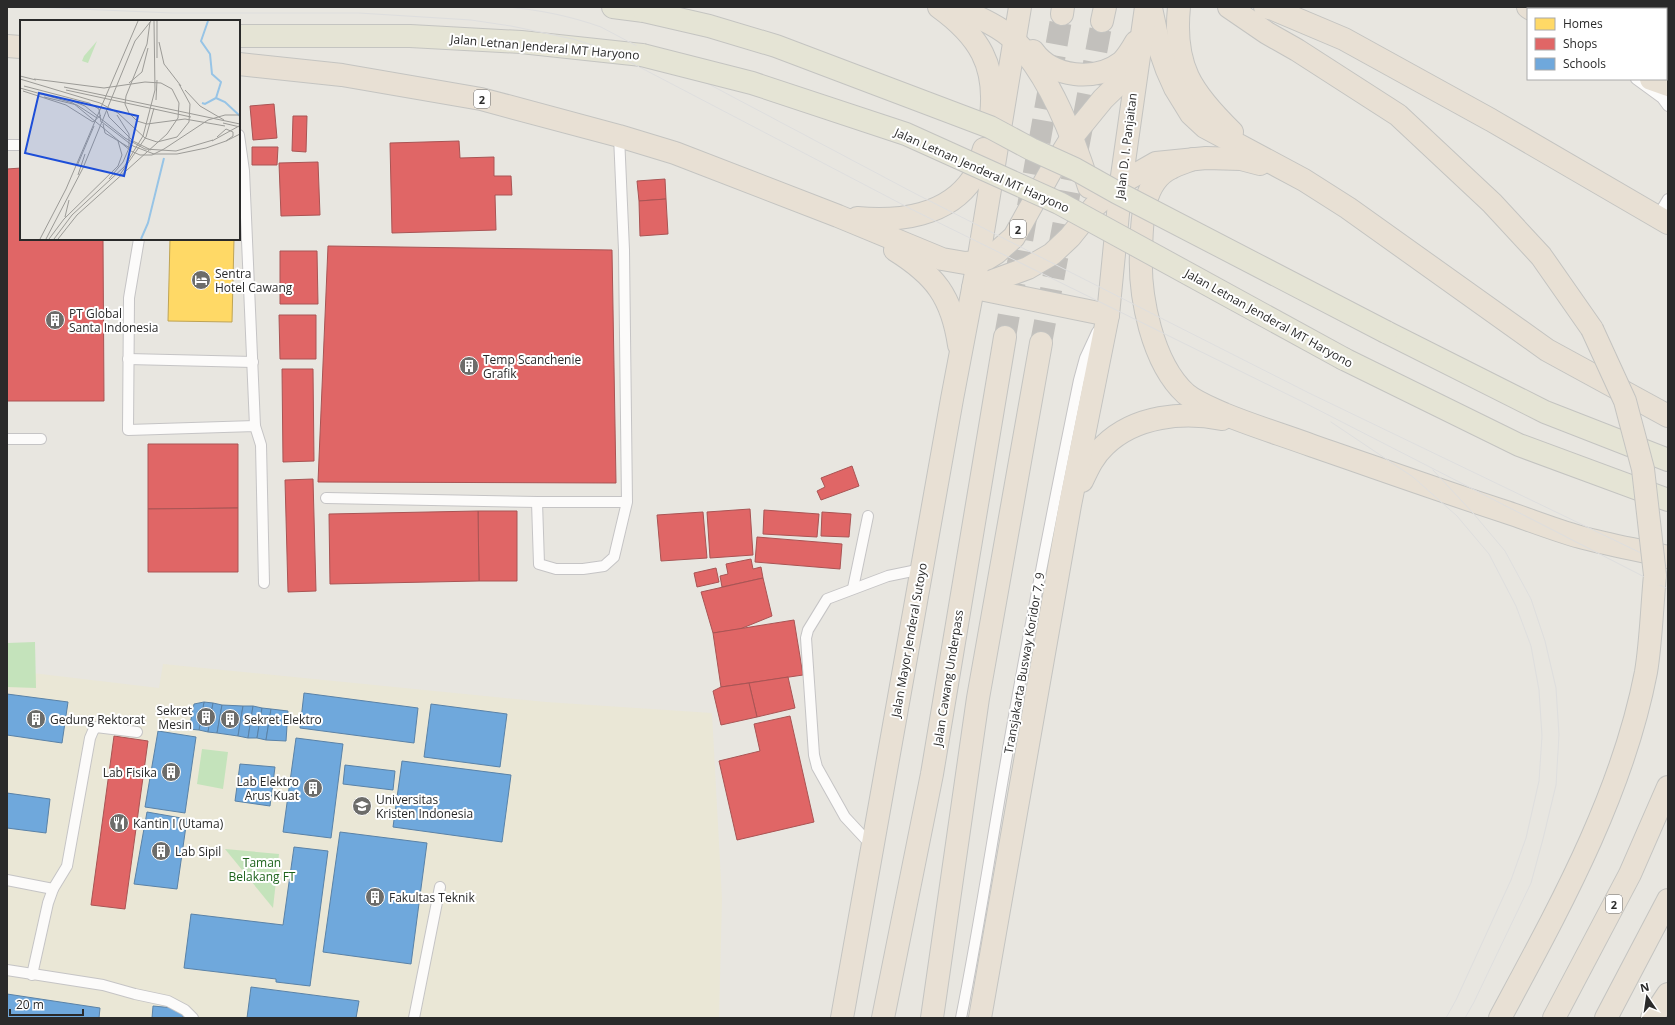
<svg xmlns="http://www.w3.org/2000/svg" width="1675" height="1025" font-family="'Open Sans',sans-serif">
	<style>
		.education { fill: #eae7d6 }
		.green { fill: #c4e3bb }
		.homes { fill: #ffd966; stroke: #bfa454 }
		.shops { fill: #e06666; stroke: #a95454 }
		.schools { fill: #6fa8dc; stroke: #5a82a7 }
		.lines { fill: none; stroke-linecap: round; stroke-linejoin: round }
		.highway-tunnel { stroke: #c2c0bc; stroke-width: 22; stroke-dasharray: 22 11; stroke-linecap: butt }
		.lane-casing { stroke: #c5c4c5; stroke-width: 12 }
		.primary-casing { stroke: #c4c4c1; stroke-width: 24 }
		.highway-casing { stroke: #c4c4c1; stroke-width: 24 }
		.lane { stroke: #fcfbfa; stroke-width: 10 }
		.primary { stroke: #e5e4d5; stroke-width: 22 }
		.highway { stroke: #e8e0d4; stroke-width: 22 }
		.tram { stroke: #dedede; stroke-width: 1 }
		.primary-bridge-casing { stroke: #c4c4c1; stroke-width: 24; stroke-linecap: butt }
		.highway-bridge-casing { stroke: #c4c4c1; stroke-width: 24; stroke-linecap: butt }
		.primary-bridge { stroke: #e5e4d5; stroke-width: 22 }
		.highway-bridge { stroke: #e8e0d4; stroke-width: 22 }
		.labels { text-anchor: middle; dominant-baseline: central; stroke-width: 4; stroke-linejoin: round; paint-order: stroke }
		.shield { fill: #fff; stroke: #6a6a6a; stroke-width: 1 }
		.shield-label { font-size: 11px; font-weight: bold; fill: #2a2a2a }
		.street-label { font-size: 12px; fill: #2a2a2a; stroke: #fff }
		.poi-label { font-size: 12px; fill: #2a2a2a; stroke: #fff; text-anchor: start }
		.park-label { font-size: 12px; fill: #1f641d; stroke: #fff }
		.inset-river { fill: none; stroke: #97c4e6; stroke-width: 2 }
		.inset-road { fill: none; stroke: #9c9b97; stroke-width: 1 }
		.view { fill: #1d4ed8; fill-opacity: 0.15; stroke: #1d4ed8; stroke-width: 2 }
		.inset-edge { fill: none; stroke: #2a2a2a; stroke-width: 2 }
	</style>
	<rect width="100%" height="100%" fill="#e8e6e0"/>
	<polygon class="education" points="163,664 546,702 712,713 722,899 719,1018 7,1018 7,670 159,688"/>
	<g class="green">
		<polygon points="35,642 36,688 7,687 7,643"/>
		<polygon points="202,749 228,752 223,789 197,784"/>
		<polygon points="225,849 279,854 273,908"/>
	</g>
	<polygon class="homes" points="170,239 234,239 232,322 168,321"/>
	<g class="shops">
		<polygon points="274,104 277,138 253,140 250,106"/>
		<polygon points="293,116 307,116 306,152 292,151"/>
		<polygon points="459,141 460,158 494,157 494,176 511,176 512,195 495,195 496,230 392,233 390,143"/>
		<polygon points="252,147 278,147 277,165 252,165"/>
		<polygon points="318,162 320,215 281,216 279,163"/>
		<polygon points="21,168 21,239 103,239 104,401 7,401 7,169"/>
		<polygon points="665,179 666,199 639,201 637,181"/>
		<polygon points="666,199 668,234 640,236 639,201"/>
		<polygon points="328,246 612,250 616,483 318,482"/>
		<polygon points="280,251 317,251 318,304 280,304"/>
		<polygon points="279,315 316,315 316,359 280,359"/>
		<polygon points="282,369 313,369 314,461 283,462"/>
		<polygon points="148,444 238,444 238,508 148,509"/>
		<polygon points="852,466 859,486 821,500 817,491 825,487 821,478"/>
		<polygon points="313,479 316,591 288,592 285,480"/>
		<polygon points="238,508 238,572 148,572 148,509"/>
		<polygon points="750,509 753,555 710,558 707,512"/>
		<polygon points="764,510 819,514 817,537 763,534"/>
		<polygon points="478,511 517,511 517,581 479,581"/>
		<polygon points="478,511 479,581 330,584 329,514"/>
		<polygon points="703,512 707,558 661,561 657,515"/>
		<polygon points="822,512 851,514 849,537 821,536"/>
		<polygon points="757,537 842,544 840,569 755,562"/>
		<polygon points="751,559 753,569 761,567 763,578 722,587 720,576 728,574 726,564"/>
		<polygon points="716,568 719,582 697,587 694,573"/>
		<polygon points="763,578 772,616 740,629 713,633 701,592"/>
		<polygon points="794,620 803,675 721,687 713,633"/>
		<polygon points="788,677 795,708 757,717 749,683"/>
		<polygon points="749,683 757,717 721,725 713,691 721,687"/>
		<polygon points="790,716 814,822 737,840 719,761 760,751 754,724"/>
		<polygon points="114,736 148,741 125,909 91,905"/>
	</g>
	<g class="schools">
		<polygon points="304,693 418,708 414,743 300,728"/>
		<polygon points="7,694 68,702 62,743 7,735"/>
		<polygon points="204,702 213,703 208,732 199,730"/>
		<polygon points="204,702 199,730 189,729 194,704"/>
		<polygon points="213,703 222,705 217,733 208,732"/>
		<polygon points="431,704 507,714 500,767 424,757"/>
		<polygon points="222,705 243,706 238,736 217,733"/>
		<polygon points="243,706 253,706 248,738 238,736"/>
		<polygon points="253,706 262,708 257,738 248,738"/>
		<polygon points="262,708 271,709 266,740 257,738"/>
		<polygon points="271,709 288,711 286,741 266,740"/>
		<polygon points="158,731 196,737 185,813 145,807"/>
		<polygon points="296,738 343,744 331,838 283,832"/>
		<polygon points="402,761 511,775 502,842 393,827"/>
		<polygon points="240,764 275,767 270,806 235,801"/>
		<polygon points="345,765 395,771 393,790 343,784"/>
		<polygon points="7,793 50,799 46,833 7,828"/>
		<polygon points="147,812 187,819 177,889 134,884"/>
		<polygon points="340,832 427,843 411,964 323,952"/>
		<polygon points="294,847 328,851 310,986 276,982 276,979 184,968 191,914 283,925"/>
		<polygon points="251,987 359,1001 356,1018 247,1018"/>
		<polygon points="7,994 100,1008 99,1018 7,1018"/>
		<polygon points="153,1006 184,1009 183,1018 152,1018"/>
	</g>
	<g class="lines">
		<g class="highway-tunnel">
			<polyline points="1005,337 1062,14"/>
			<polyline points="1041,343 1102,21"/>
		</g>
		<defs>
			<g id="lane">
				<polyline points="1636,79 1662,98 1668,106"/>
				<polyline points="239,135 244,171 255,426"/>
				<polyline points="619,136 624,250 627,502 614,557 604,566 583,569 556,569 539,564 537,502 627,502"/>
				<polyline points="7,145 21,145"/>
				<polyline points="1657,217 1668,199"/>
				<polyline points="139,239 129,298 128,430 255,426 261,445 264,583"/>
				<polyline points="128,359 253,362"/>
				<polyline points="7,439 41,439"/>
				<polyline points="326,498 537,502"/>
				<polyline points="853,588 868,516"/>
				<polyline points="872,846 845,817 817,767 814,755 806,638 808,630 827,599 888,576 922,569"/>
				<polyline points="7,880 53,889"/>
				<polyline points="7,970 103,985 135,994 168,1001 185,1010 193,1018"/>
				<polyline points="32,975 48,903 53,889 67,866 90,738 93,731 96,727 137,732"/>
				<polyline points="414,1018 440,887"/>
				<path d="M961,1018C978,933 991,847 1006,761C1028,634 1053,507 1079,380L1085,358L1097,332"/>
			</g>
			<g id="primary">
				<polyline points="613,7 644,11"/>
				<polyline points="239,36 410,36 521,42 642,55"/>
				<polyline points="1386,332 1545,412 1668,460"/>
				<polyline points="1344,359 1519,445 1668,500"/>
			</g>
			<g id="highway">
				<path d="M939,7C979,36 997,65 991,116"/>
				<path d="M953,7C972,14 1000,26 1015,41C1051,77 1074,139 1089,187"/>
				<path d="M1179,7C1173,66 1191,92 1232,132"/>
				<polyline points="1229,7 1267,33 1297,50 1398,115 1492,203 1541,256 1592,329"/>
				<polyline points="1265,7 1273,9 1344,39 1491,120 1668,223"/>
				<polyline points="1528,7 1531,9"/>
				<polyline points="1151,8 1160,50 1167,70 1175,88 1191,114 1205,127 1304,180 1348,208 1547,350 1668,416"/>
				<polyline points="1062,14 1063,7"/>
				<polyline points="1102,21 1105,7"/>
				<polyline points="7,46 21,47"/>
				<path d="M1033,51C1052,78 1096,82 1122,62C1128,56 1132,49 1136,42"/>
				<polyline points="239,64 342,75 481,99 619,136 675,153 838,216 942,259 965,263 978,262 988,258 996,253 1014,237 1052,169 1072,137 1103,99 1137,66"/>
				<polyline points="1651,79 1668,85"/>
				<path d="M1193,159C1186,162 1178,164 1171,168C1141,182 1142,224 1141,252C1139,296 1152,363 1186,394C1197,403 1211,408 1224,414C1253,426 1283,435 1313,446C1377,468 1441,491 1506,512C1530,520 1555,530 1580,537C1609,545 1639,550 1668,557"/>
				<path d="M857,218C899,222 948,216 973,178C978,169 981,159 984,149"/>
				<path d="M895,250C935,275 952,297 959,345"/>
				<polyline points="973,288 1028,268 1052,254 1070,237 1095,206 1121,183 1156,163 1206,158 1241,159 1260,164"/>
				<polyline points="975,288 1108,315"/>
				<path d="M1082,481C1088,468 1094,455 1105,445C1135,416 1183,411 1222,419"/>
				<polyline points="842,1018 952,399 978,262 1020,7"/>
				<polyline points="883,1018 932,774 1005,337"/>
				<polyline points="932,1018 978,698 1041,343"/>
				<polyline points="980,1018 1070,505 1108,315 1121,183 1146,7"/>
				<path d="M1500,1018C1559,908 1622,796 1646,672C1651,642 1652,606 1655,575"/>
				<polyline points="1554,1018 1630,874 1668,787"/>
				<polyline points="1606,1018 1668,900"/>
				<polyline points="1652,1018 1668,994"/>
			</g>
		</defs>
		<use href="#lane" class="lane-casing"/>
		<use href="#primary" class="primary-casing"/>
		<use href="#highway" class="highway-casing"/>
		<use href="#lane" class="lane"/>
		<use href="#primary" class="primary"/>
		<use href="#highway" class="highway"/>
		<g class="tram">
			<polyline points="33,7 172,13 359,13 471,20 511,26 573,39 605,49 911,209 1301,401 1668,589"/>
			<path d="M508,7C540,10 570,16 601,27L916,194L1309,393L1668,566"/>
			<polyline points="1331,422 1413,477 1457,516 1489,554 1516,606 1531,646 1539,690 1542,736 1539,781 1526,838 1511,880 1456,1000 1446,1018"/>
			<polyline points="1433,470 1473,513 1505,551 1531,599 1545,641 1556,688 1559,735 1556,785 1543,839 1531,883 1474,1002 1465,1018"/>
		</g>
		<defs>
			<g id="primary-bridge">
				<polyline points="644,11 709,26 776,46 990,127 1031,149 1075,169 1116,192 1386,332"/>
				<polyline points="642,55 752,83 906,134 1059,203 1344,359"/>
			</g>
			<polyline id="highway-bridge" points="1592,329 1625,401 1643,469 1655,575"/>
		</defs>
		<use href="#primary-bridge" class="primary-bridge-casing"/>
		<use href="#highway-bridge" class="highway-bridge-casing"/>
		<use href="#primary-bridge" class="primary-bridge"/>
		<use href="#highway-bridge" class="highway-bridge"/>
	</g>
	<defs>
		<symbol id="hotel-disc" viewBox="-11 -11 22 22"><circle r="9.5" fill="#6c6c6a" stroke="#fff"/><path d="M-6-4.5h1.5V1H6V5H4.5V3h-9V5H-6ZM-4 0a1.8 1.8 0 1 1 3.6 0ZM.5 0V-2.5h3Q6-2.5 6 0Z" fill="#fff"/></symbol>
		<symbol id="building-disc" viewBox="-11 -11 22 22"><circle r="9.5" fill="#6c6c6a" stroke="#fff"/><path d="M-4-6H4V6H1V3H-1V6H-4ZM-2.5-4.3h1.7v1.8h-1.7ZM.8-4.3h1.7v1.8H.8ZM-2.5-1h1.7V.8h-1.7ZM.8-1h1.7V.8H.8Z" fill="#fff"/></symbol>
		<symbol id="university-disc" viewBox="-11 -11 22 22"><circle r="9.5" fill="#6c6c6a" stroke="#fff"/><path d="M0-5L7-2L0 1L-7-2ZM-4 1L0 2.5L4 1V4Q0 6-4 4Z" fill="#fff"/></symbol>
		<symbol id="restaurant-disc" viewBox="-11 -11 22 22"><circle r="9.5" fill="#6c6c6a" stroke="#fff"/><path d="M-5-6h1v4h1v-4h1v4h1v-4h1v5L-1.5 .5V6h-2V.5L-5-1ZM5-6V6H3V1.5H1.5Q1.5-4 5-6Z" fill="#fff"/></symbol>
	</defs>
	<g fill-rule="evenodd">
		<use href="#hotel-disc" x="190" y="269" width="22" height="22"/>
		<use href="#building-disc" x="44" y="309" width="22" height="22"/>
		<use href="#building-disc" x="458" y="355" width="22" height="22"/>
		<use href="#building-disc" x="195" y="706" width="22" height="22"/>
		<use href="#building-disc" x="25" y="708" width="22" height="22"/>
		<use href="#building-disc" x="219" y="708" width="22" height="22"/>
		<use href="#building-disc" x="160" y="761" width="22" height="22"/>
		<use href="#building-disc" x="302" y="777" width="22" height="22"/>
		<use href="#university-disc" x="351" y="795" width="22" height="22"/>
		<use href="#restaurant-disc" x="108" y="812" width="22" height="22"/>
		<use href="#building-disc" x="150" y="840" width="22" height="22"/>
		<use href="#building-disc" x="364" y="886" width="22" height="22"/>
	</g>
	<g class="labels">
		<g class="shield">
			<rect x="474" y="90" width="16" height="18" rx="3"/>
			<rect x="1010" y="220" width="16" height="18" rx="3"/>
			<rect x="1606" y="895" width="16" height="18" rx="3"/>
		</g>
		<g class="shield-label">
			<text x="482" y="99">2</text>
			<text x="1018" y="229">2</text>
			<text x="1614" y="904">2</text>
		</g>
		<g class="street-label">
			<text transform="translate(545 47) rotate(5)">Jalan Letnan Jenderal MT Haryono</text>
			<text transform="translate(1126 146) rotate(-83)">Jalan D. I. Panjaitan</text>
			<text transform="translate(982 170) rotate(24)">Jalan Letnan Jenderal MT Haryono</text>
			<text transform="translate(1269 318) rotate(29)">Jalan Letnan Jenderal MT Haryono</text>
			<text transform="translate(909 640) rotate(-80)">Jalan Mayor Jenderal Sutoyo</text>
			<text transform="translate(1024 663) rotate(-80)">Transjakarta Busway Koridor 7, 9</text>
			<text transform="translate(948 678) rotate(-81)">Jalan Cawang Underpass</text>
		</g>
		<g class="poi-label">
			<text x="215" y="273">Sentra<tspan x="215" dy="14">Hotel Cawang</tspan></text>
			<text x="69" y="313">PT Global<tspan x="69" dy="14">Santa Indonesia</tspan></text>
			<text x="483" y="359">Temp Scanchenie<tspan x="483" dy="14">Grafik</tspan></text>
			<text x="192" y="710" text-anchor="end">Sekret<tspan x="192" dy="14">Mesin</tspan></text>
			<text x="50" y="719">Gedung Rektorat</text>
			<text x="244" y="719">Sekret Elektro</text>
			<text x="157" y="772" text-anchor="end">Lab Fisika</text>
			<text x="299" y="781" text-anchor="end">Lab Elektro<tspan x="299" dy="14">Arus Kuat</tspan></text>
			<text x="376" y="799">Universitas<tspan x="376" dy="14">Kristen Indonesia</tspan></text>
			<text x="133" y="823">Kantin I (Utama)</text>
			<text x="175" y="851">Lab Sipil</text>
			<text x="389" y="897">Fakultas Teknik</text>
		</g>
		<g class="park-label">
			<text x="262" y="862">Taman<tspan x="262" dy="14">Belakang FT</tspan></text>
		</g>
	</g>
	<g transform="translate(20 20)">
		<rect width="220" height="220" fill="#e8e6e0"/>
		<path d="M77,21L68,43L62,41L64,36Z" fill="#c4e3bb"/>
		<path class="inset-river" d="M196,78L205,82L220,96M182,83L185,84L196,78L201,62L192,54L190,34L181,21L188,1M121,219L128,203L144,138"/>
		<path class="inset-road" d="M137,1V38M130,2L127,24L106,76L105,84L109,93L117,101L127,104L165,99L205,106M139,22L144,44L161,66M0,56L16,60M0,59L80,83L98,93L125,118L137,122L157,117L169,102L170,84L159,64M14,59L84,68L125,62L141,63L152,69L159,83L158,98L147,114L57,195L38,219M109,63L122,52L128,28M4,66L69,83L79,89L81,102M44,67L220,104M0,68L53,83L111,131L120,135H132L144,129L188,100L205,95H220M46,70L171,97M165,70L180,86L204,100M3,71L46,85L73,102L81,95M24,77L57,85L77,98M50,80L65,86L105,118L125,129L156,131L193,120M136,80L137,60M87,91L89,97L113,121L131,130M82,102L113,126L134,134H157L186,128L206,121L213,116V112L206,109L197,117M203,103L220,107M83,104L85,113L110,128M192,121L219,106M206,121L220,114M57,146L74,106M58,155L65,134M99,156L126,117L134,88M89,159L103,142L109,128V114L97,95M45,197L49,180M20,219L46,169L118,1M26,219L63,148L115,21L131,1M29,219L44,199L98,146L102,135L98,121M34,219L52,195L104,147L123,116L135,70L134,1"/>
		<path class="view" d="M19,73L118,96L104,156L5,133Z"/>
		<rect width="220" height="220" class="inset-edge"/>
	</g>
	<rect width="1675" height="1025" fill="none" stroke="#2a2a2a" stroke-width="16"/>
	<rect x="1527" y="8" width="140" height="72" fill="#ffffff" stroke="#aaaaaa"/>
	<rect x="1535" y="18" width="20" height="12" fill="#ffd966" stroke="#aaaaaa"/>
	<text x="1563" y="28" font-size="12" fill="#2a2a2a">Homes</text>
	<rect x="1535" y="38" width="20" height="12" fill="#e06666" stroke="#aaaaaa"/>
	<text x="1563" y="48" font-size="12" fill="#2a2a2a">Shops</text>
	<rect x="1535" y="58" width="20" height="12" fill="#6fa8dc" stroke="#aaaaaa"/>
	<text x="1563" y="68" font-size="12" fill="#2a2a2a">Schools</text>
	<g transform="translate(1647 997) rotate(347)" stroke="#ffffff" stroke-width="3" paint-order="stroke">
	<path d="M0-3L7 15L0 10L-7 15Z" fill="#2a2a2a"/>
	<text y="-6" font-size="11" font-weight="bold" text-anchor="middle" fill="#2a2a2a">N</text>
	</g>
	<path d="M10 1009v6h73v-6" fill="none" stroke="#2a2a2a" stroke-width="2"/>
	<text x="16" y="1009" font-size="12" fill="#2a2a2a" stroke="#ffffff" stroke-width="3" paint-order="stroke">20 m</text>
</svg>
